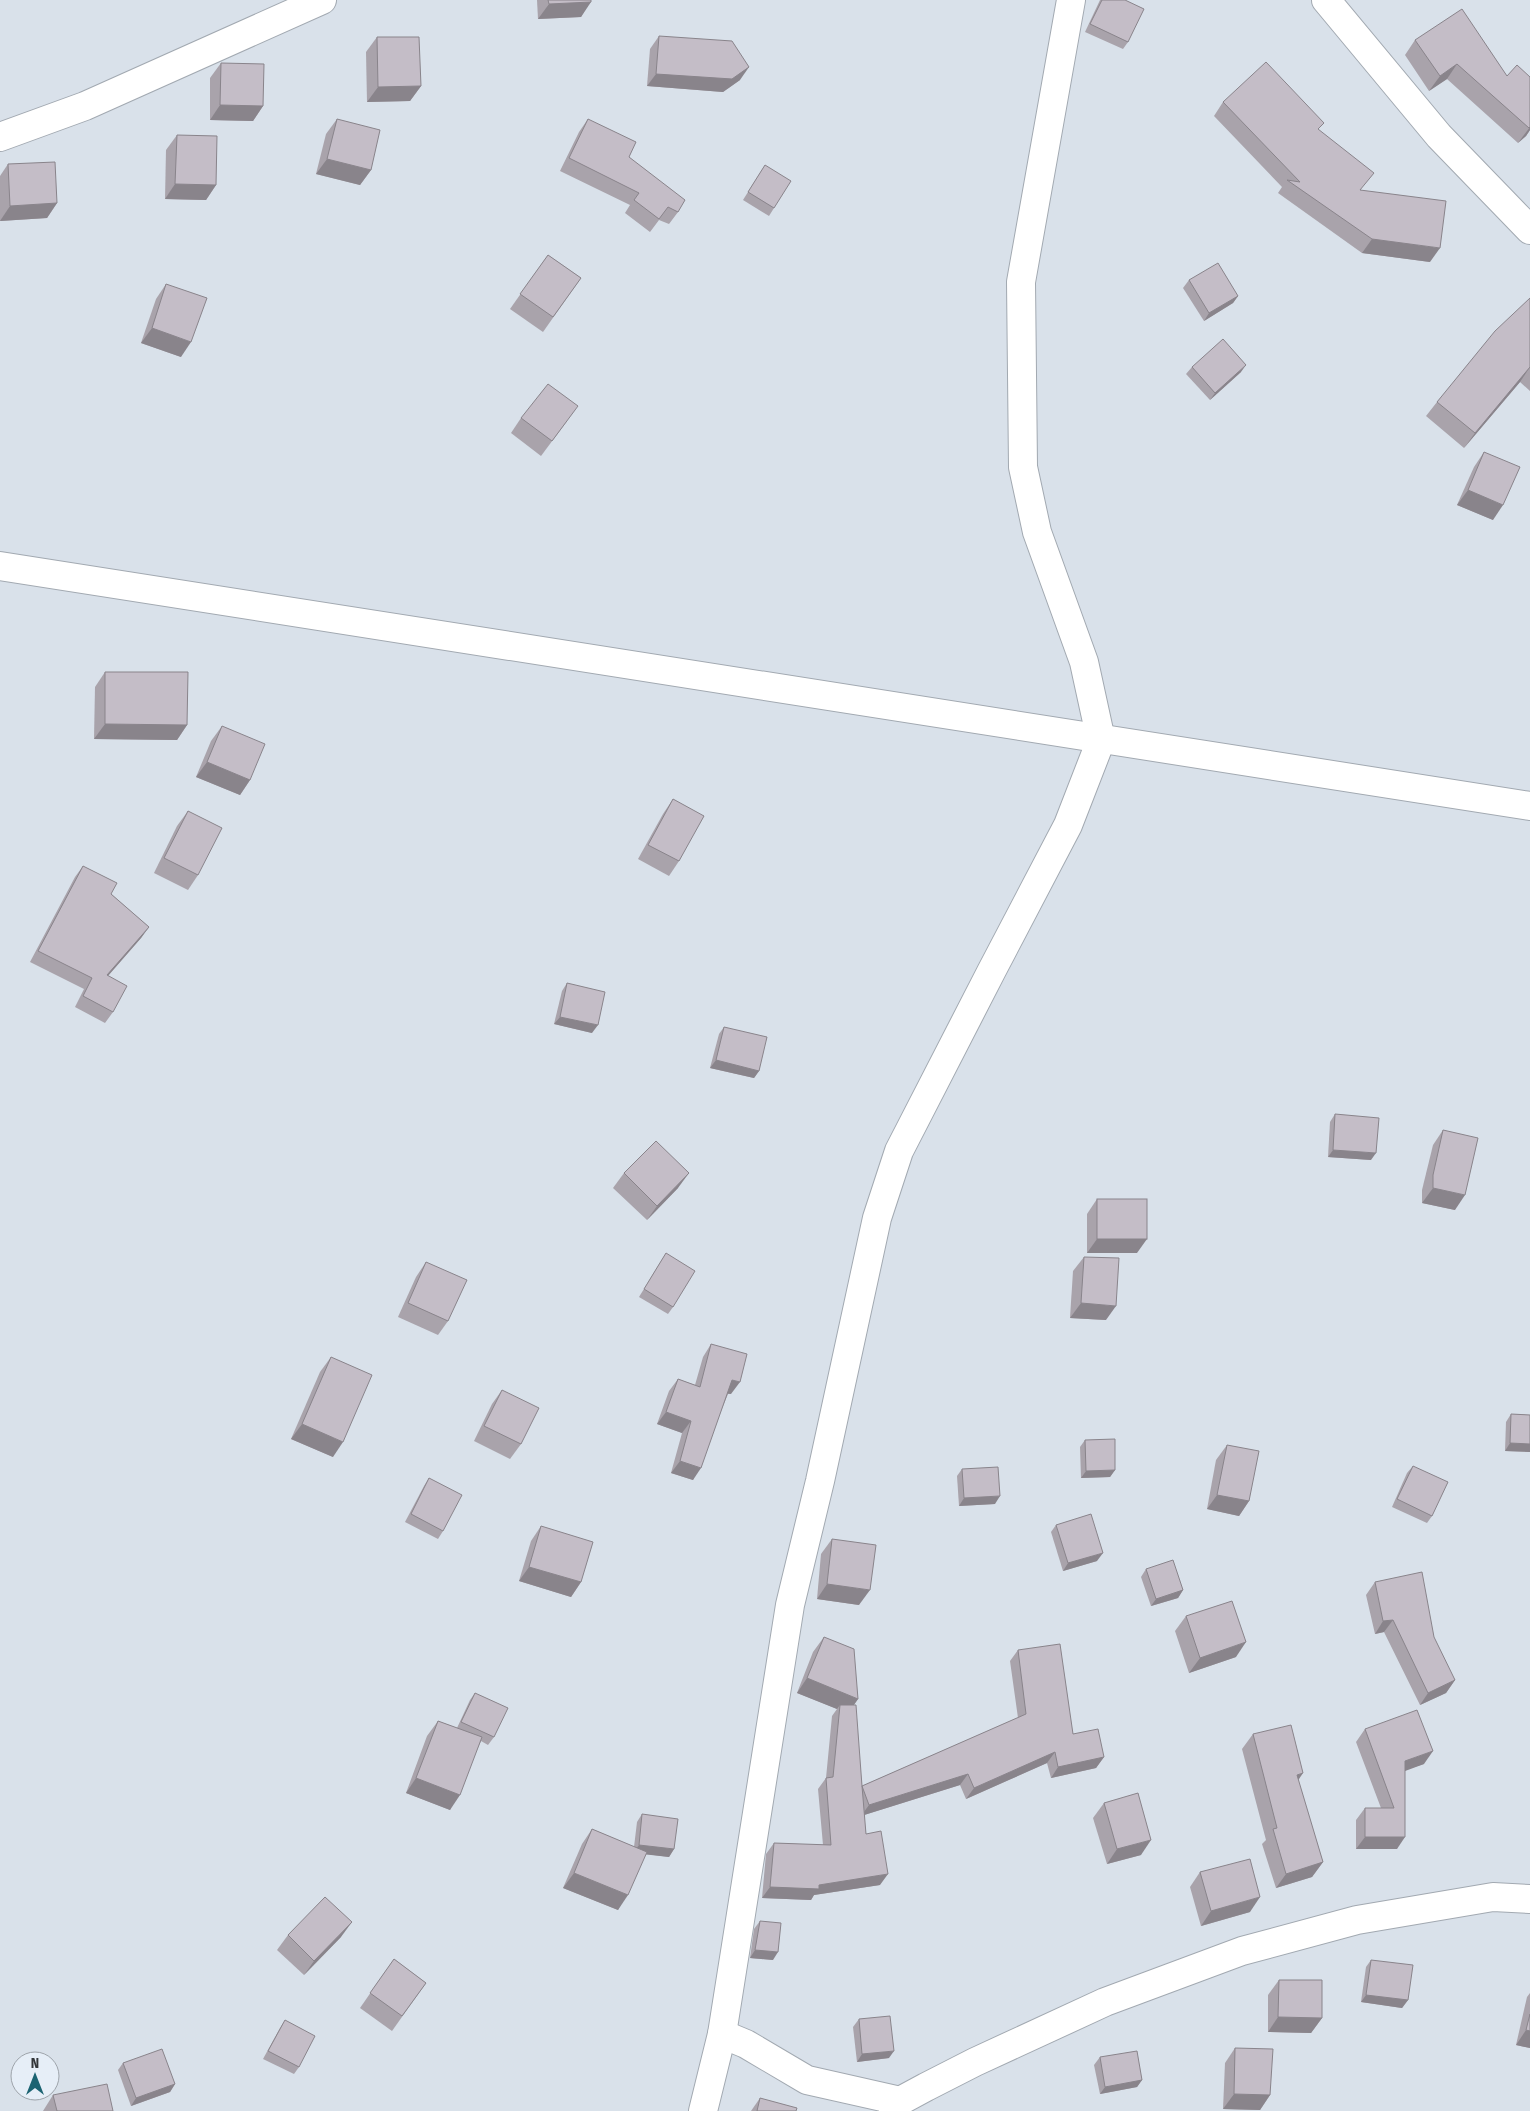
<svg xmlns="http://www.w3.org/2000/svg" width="1530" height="2111" font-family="'Fira Sans Condensed',sans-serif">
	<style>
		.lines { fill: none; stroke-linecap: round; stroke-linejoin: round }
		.minor-casing { stroke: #a2a9b1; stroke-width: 30 }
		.minor { stroke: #fff; stroke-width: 28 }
		.wall { fill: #a9a3ab }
		.shaded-wall { fill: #89848b }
		.building { fill: #c4bdc7; stroke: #89848b }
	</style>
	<rect width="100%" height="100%" fill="#d9e1ea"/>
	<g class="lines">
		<defs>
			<g id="minor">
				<polyline points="1326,0 1439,136 1530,230"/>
				<polyline points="0,137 85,106 322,0"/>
				<polyline points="0,566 1530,806"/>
				<polyline points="722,2034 746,2044 807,2080 900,2101"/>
				<polyline points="703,2111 722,2034 790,1605 820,1481 877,1218 899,1151 991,972 1068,825 1101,740 1084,662 1037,532 1023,467 1021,282 1071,0"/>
				<polyline points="893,2111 900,2101 926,2087 975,2062 1105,2002 1242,1951 1357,1920 1493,1897 1530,1899"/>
			</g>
		</defs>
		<use href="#minor" class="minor-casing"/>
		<use href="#minor" class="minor"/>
	</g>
	<g class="wall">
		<polygon points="537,0 591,0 581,17 538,19"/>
		<polygon points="1100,0 1125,0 1128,42 1123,49 1085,32"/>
		<polygon points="659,36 740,80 723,92 647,86 650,49"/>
		<polygon points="377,37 421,86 410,101 367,102 366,52"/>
		<polygon points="1415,40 1507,76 1530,77 1530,130 1526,136 1518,143 1447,79 1429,91 1405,55"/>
		<polygon points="221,63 263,106 253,121 210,120 210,78"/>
		<polygon points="1223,102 1319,130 1361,190 1430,262 1362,253 1278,193 1282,187 1214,116"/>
		<polygon points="337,119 371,170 360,185 316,174 326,134"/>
		<polygon points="588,119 629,157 678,212 669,224 659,220 650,232 625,213 630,205 560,171 579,132"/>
		<polygon points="177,135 216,185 206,200 165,199 166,150"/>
		<polygon points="8,164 57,203 47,218 0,221 0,176"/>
		<polygon points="765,165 774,208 769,216 743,200"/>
		<polygon points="548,255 581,278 543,332 510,309"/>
		<polygon points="1189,280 1238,296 1233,303 1204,321 1183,288"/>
		<polygon points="166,284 181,357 141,343 156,299"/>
		<polygon points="1530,298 1530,391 1520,382 1464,448 1426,416 1437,402"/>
		<polygon points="1192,367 1241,372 1210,400 1186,374"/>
		<polygon points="521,418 567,421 541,456 511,433"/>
		<polygon points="1484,452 1493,520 1457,505 1474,467"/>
		<polygon points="105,672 187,725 177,740 94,739 95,687"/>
		<polygon points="222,726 250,780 240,795 196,777 211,741"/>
		<polygon points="673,799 679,861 669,876 638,859 663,814"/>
		<polygon points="188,811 198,875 188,890 154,873 177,826"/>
		<polygon points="83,866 111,894 149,927 141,938 108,976 113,1012 105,1023 75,1007 84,989 30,962 75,877"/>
		<polygon points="567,983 592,1033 554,1024 562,991"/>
		<polygon points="724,1027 759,1071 754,1078 710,1068 719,1034"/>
		<polygon points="1335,1114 1371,1160 1328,1157 1330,1122"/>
		<polygon points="1443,1130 1455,1210 1422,1203 1422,1190 1433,1145"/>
		<polygon points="624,1173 678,1188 647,1220 613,1188"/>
		<polygon points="1097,1199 1137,1253 1087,1253 1087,1214"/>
		<polygon points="666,1253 673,1307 668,1314 639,1297"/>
		<polygon points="1084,1257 1106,1320 1070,1318 1073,1271"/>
		<polygon points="426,1262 448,1321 438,1335 398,1317 416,1277"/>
		<polygon points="711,1344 731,1394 728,1394 693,1480 671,1473 682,1433 657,1424 669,1391 678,1379 695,1385 703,1357"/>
		<polygon points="331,1357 333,1457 291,1439 320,1372"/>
		<polygon points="502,1390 521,1444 510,1459 474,1441 492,1404"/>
		<polygon points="1511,1414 1530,1415 1530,1452 1505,1451 1506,1422"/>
		<polygon points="1085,1440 1115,1470 1110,1477 1081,1478 1080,1447"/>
		<polygon points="1227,1445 1249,1501 1239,1516 1207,1509 1216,1460"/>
		<polygon points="1413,1466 1432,1516 1427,1523 1392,1507 1407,1473"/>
		<polygon points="962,1469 995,1504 959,1506 957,1476"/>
		<polygon points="429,1478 443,1531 438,1539 405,1522 424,1486"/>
		<polygon points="1056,1525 1097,1561 1063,1571 1051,1532"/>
		<polygon points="541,1526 581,1582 571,1597 519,1581 531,1541"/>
		<polygon points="832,1539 859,1605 817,1599 821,1554"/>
		<polygon points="1146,1569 1183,1590 1178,1598 1151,1606 1141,1577"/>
		<polygon points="1375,1582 1455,1680 1446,1693 1420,1705 1384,1632 1375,1634 1366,1595"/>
		<polygon points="1186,1616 1236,1657 1189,1673 1175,1631"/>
		<polygon points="824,1637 858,1699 854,1705 862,1786 1018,1718 1010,1661 1018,1650 1073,1734 1104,1757 1096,1768 1051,1778 1047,1763 966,1799 960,1785 864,1815 866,1834 880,1885 814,1895 811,1900 762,1898 766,1854 774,1843 823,1845 818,1789 826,1778 832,1716 837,1709 797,1693 813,1652"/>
		<polygon points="475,1693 494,1737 488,1745 481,1741 450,1810 406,1793 427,1736 438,1721 457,1728 470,1700"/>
		<polygon points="1365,1729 1424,1764 1405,1770 1397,1849 1356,1849 1356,1820 1365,1808 1381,1808 1356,1742"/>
		<polygon points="1253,1734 1298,1780 1323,1862 1312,1877 1276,1888 1262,1844 1266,1840 1242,1749"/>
		<polygon points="1104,1803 1141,1855 1107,1864 1093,1818"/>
		<polygon points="642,1814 674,1849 669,1857 646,1854 618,1910 563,1888 582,1844 592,1829 634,1847 637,1822"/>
		<polygon points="1200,1872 1250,1912 1201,1926 1190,1887"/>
		<polygon points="760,1921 773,1960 750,1958 754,1929"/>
		<polygon points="288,1935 341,1937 304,1975 277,1950"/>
		<polygon points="394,1959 426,1983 392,2031 360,2008"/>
		<polygon points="1371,1960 1408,2000 1402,2008 1361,2002 1366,1967"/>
		<polygon points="1279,1980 1322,2018 1311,2033 1268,2032 1268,1995"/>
		<polygon points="1530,1993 1530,2048 1516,2045 1527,1997"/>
		<polygon points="859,2019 889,2058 857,2062 853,2027"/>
		<polygon points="285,2020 299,2067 294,2074 263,2059 280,2028"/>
		<polygon points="1235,2048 1270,2095 1260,2110 1223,2109 1225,2063"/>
		<polygon points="1100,2057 1142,2080 1137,2087 1100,2094 1094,2065"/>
		<polygon points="123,2063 175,2084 170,2092 131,2106 118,2070"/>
		<polygon points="53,2095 113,2111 43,2111"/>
		<polygon points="760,2098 796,2111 751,2111"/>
	</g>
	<g class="shaded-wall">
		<polygon points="591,2 581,17 538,19 549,4"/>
		<polygon points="1457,64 1447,79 1429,91 1440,76"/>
		<polygon points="749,67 740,80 723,92 647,86 656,74"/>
		<polygon points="421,86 410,101 367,102 378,87"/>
		<polygon points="220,105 263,106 253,121 210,120"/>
		<polygon points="1530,127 1530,130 1526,136 1518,143"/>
		<polygon points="327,159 371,170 360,185 316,174"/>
		<polygon points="175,184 216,185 206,200 165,199"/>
		<polygon points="57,203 47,218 0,221 10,206"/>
		<polygon points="1372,239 1440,248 1430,262 1362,253"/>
		<polygon points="1238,296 1233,303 1204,321 1209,313"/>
		<polygon points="152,328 191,342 181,357 141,343"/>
		<polygon points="1246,365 1241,372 1210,400 1215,393"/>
		<polygon points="1530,367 1520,382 1464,448 1475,433"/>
		<polygon points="1468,490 1503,505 1493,520 1457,505"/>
		<polygon points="105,724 187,725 177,740 94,739"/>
		<polygon points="207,762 250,780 240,795 196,777"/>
		<polygon points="149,927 141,938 99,986 107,975"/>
		<polygon points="560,1017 598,1025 592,1033 554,1024"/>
		<polygon points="716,1060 759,1071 754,1078 710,1068"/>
		<polygon points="1333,1150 1376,1153 1371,1160 1328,1157"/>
		<polygon points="689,1173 678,1188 647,1220 657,1206"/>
		<polygon points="1433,1188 1465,1195 1455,1210 1422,1203"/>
		<polygon points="1097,1239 1147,1239 1137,1253 1087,1253"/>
		<polygon points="1081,1303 1116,1306 1106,1320 1070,1318"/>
		<polygon points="732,1380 740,1382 731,1394 724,1393"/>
		<polygon points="666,1412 691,1421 682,1433 657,1424"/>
		<polygon points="302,1424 343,1442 333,1457 291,1439"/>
		<polygon points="1510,1443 1530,1444 1530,1452 1505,1451"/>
		<polygon points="680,1461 701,1468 693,1480 671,1473"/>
		<polygon points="1115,1470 1110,1477 1081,1478 1086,1471"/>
		<polygon points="1217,1495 1249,1501 1239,1516 1207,1509"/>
		<polygon points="1000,1496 995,1504 959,1506 964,1498"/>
		<polygon points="1103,1553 1097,1561 1063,1571 1068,1563"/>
		<polygon points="529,1567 581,1582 571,1597 519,1581"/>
		<polygon points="827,1584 870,1590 859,1605 817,1599"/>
		<polygon points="1183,1590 1178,1598 1151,1606 1156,1599"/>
		<polygon points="1393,1620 1384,1632 1375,1634 1383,1621"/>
		<polygon points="1246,1642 1236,1657 1189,1673 1200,1658"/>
		<polygon points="807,1678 858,1699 848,1713 840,1705 837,1709 797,1693"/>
		<polygon points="1455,1680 1446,1693 1420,1705 1428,1693"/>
		<polygon points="1433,1751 1424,1764 1397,1774 1405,1761"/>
		<polygon points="1055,1752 1047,1763 966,1799 974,1788"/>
		<polygon points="1104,1757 1096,1768 1051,1778 1058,1767"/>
		<polygon points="1303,1773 1293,1788 1297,1775"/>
		<polygon points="968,1774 960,1785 861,1816 869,1805"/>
		<polygon points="416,1778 460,1795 450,1810 406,1793"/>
		<polygon points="1365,1837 1405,1837 1397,1849 1356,1849"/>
		<polygon points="1151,1840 1141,1855 1107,1864 1117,1849"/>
		<polygon points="639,1845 674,1849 669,1857 633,1853"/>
		<polygon points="1323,1862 1312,1877 1276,1888 1286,1874"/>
		<polygon points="574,1873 628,1895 618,1910 563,1888"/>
		<polygon points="888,1874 880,1885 814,1895 811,1900 762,1898 770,1887 819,1885"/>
		<polygon points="1260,1897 1250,1912 1201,1926 1211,1911"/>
		<polygon points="352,1922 341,1937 304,1975 314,1961"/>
		<polygon points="755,1950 778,1952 773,1960 750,1958"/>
		<polygon points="1366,1995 1408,2000 1402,2008 1361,2002"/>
		<polygon points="1278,2017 1322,2018 1311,2033 1268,2032"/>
		<polygon points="1526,2030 1530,2031 1530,2048 1516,2045"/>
		<polygon points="894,2051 889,2058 857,2062 862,2054"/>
		<polygon points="1142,2080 1137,2087 1100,2094 1105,2087"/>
		<polygon points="175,2084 170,2092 131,2106 136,2098"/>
		<polygon points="1234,2094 1270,2095 1260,2110 1223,2109"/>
	</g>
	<g class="building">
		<polygon points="548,0 591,0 591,2 549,4"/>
		<polygon points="1102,0 1125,0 1144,9 1128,42 1090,24"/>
		<polygon points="1462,9 1507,76 1517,65 1530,77 1530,127 1529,128 1457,64 1440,76 1415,40"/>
		<polygon points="659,36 732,41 749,67 732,79 656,74"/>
		<polygon points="377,37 419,37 421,86 378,87"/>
		<polygon points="1266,62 1324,123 1318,129 1374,173 1360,190 1446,201 1440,248 1372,239 1287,180 1300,182 1223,102"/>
		<polygon points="221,63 264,64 263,106 220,105"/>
		<polygon points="337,119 380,130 371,170 327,159"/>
		<polygon points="588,119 636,142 629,157 685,200 678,212 668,207 659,219 634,200 639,193 569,158"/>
		<polygon points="177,135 217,136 216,185 175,184"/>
		<polygon points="55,162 57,203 10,206 8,164"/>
		<polygon points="765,165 791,181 774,208 748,192"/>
		<polygon points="548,255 581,278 553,317 520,294"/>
		<polygon points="1218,263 1238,296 1209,313 1189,280"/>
		<polygon points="166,284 207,298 191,342 152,328"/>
		<polygon points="1530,298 1530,367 1475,433 1437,402 1495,331"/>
		<polygon points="1223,339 1246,365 1215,393 1192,367"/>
		<polygon points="548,384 578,406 552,441 521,418"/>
		<polygon points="1484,452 1520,467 1503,505 1468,490"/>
		<polygon points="105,672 188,672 187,725 105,724"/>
		<polygon points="222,726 265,744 250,780 207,762"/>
		<polygon points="673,799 704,816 679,861 648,845"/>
		<polygon points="188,811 222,828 198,875 164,858"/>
		<polygon points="83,866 117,883 111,894 149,927 107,975 127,986 113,1012 83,996 92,978 38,951"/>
		<polygon points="567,983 605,992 598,1025 560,1017"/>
		<polygon points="724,1027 767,1037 759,1071 716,1060"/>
		<polygon points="1335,1114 1379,1118 1376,1153 1333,1150"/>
		<polygon points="1443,1130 1478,1138 1465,1195 1433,1188 1433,1175"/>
		<polygon points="656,1141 689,1173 657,1206 624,1173"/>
		<rect x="1097" y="1199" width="50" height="40"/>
		<polygon points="666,1253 695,1271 673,1307 644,1289"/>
		<polygon points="1084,1257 1119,1258 1116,1306 1081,1303"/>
		<polygon points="426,1262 467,1280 448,1321 408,1303"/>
		<polygon points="711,1344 747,1354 740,1382 732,1380 701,1468 680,1461 691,1421 666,1412 678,1379 700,1387"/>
		<polygon points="331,1357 372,1375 343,1442 302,1424"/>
		<polygon points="502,1390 539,1408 521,1444 484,1426"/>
		<polygon points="1511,1414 1530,1415 1530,1444 1510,1443"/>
		<polygon points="1115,1439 1115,1470 1086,1471 1085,1440"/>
		<polygon points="1227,1445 1259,1451 1249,1501 1217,1495"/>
		<polygon points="1413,1466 1448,1482 1432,1516 1397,1499"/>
		<polygon points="998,1467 1000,1496 964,1498 962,1469"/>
		<polygon points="429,1478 462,1495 443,1531 411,1514"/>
		<polygon points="1091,1514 1103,1553 1068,1563 1056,1525"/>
		<polygon points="541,1526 593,1542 581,1582 529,1567"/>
		<polygon points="832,1539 876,1545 870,1590 827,1584"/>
		<polygon points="1173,1560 1183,1590 1156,1599 1146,1569"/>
		<polygon points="1422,1572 1434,1637 1455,1680 1428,1693 1393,1620 1383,1621 1375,1582"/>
		<polygon points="1232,1601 1246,1642 1200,1658 1186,1616"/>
		<polygon points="824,1637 854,1649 858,1699 807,1678"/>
		<polygon points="1060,1644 1073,1734 1098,1729 1104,1757 1058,1767 1055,1752 974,1788 968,1774 869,1805 862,1786 866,1834 881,1831 888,1874 819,1885 819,1889 770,1887 774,1843 831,1845 826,1778 833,1777 840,1705 856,1705 862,1786 1026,1714 1018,1650"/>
		<polygon points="475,1693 508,1708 494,1737 461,1722"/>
		<polygon points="1417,1710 1433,1751 1405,1761 1405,1837 1365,1837 1365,1808 1394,1808 1365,1729"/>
		<polygon points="438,1721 482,1737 460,1795 416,1778"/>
		<polygon points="1291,1725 1303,1773 1297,1775 1323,1862 1286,1874 1273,1829 1277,1828 1253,1734"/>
		<polygon points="1138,1793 1151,1840 1117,1849 1104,1803"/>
		<polygon points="642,1814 678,1819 674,1849 639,1845"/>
		<polygon points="592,1829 647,1852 628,1895 574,1873"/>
		<polygon points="1250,1859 1260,1897 1211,1911 1200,1872"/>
		<polygon points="325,1897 352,1922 314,1961 288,1935"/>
		<polygon points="760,1921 781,1923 778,1952 755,1950"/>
		<polygon points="394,1959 426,1983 402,2016 370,1993"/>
		<polygon points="1371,1960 1413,1965 1408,2000 1366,1995"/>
		<polygon points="1279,1980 1322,1980 1322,2018 1278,2017"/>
		<polygon points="1530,2014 1530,2031 1526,2030"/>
		<polygon points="890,2016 894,2051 862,2054 859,2019"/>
		<polygon points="285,2020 315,2036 299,2067 268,2051"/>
		<polygon points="1235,2048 1273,2049 1270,2095 1234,2094"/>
		<polygon points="162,2049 175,2084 136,2098 123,2063"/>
		<polygon points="1137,2051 1142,2080 1105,2087 1100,2057"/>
		<polygon points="107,2084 113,2111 57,2111 53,2095"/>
		<polygon points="760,2098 797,2108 796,2111 757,2111"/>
	</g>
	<g transform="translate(35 2076)"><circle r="24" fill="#e6eef7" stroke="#9ea4ab"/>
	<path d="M0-4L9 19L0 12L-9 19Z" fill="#1b6372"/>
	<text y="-8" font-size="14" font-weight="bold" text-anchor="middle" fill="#333639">N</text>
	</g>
</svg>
